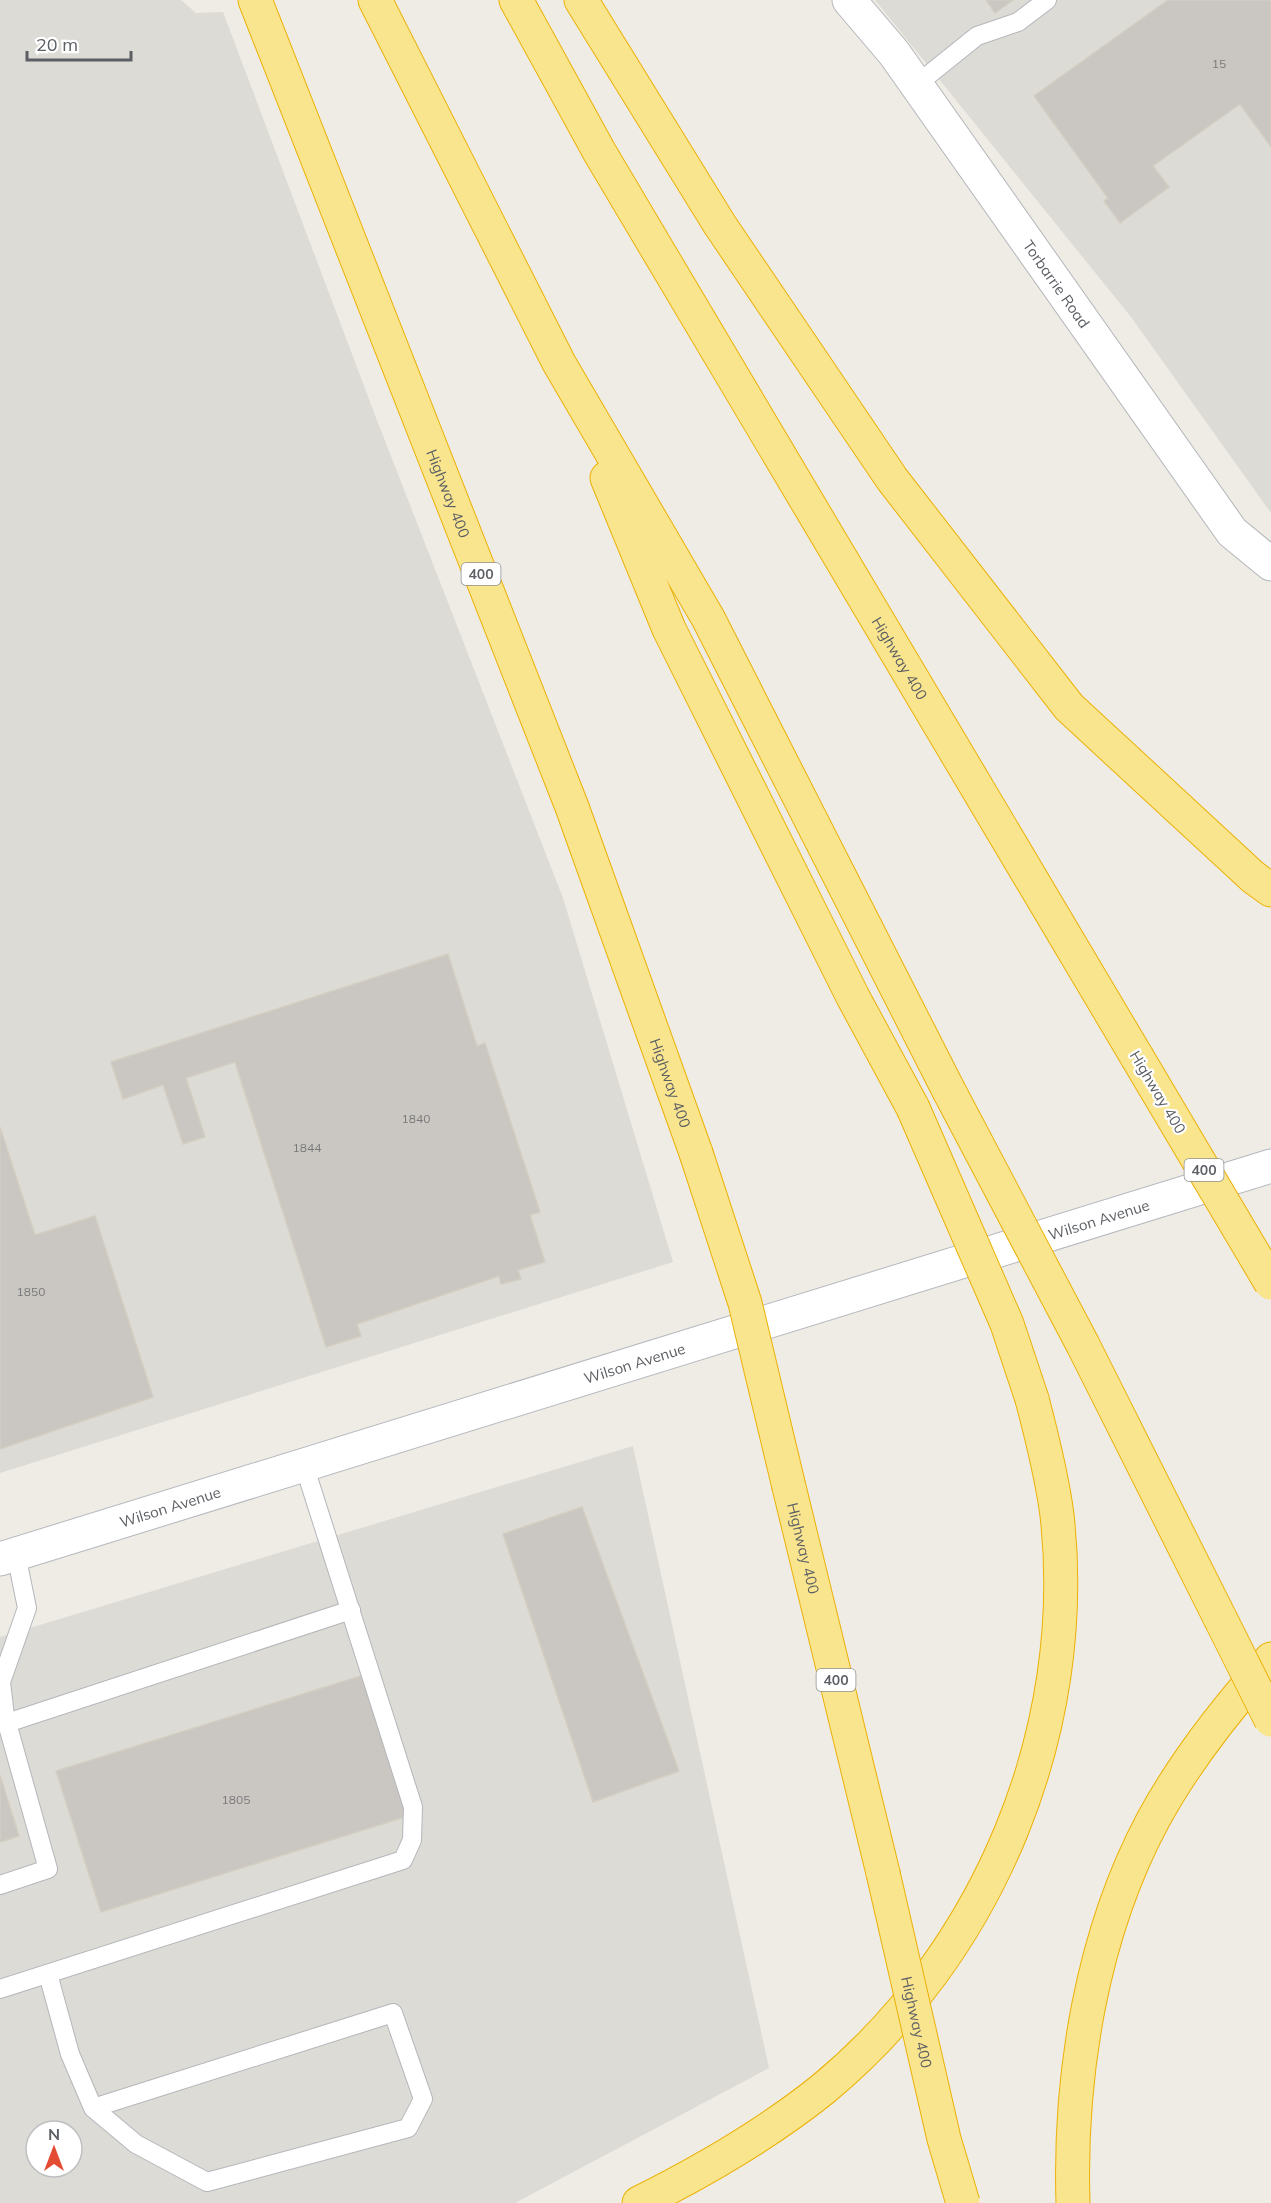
<svg xmlns="http://www.w3.org/2000/svg" width="1271" height="2203" font-family="Mulish,sans-serif">
	<style>
		.industrial { fill: #dddbd6; fill-rule: evenodd }
		.building { fill: #cac6c1; stroke: #d3cec2; stroke-width: 1.5 }
		.lines { fill: none; stroke-linecap: round; stroke-linejoin: round }
		.service-casing { stroke: #b4b6bb; stroke-width: 20 }
		.minor-casing { stroke: #b4b6bb; stroke-width: 35 }
		.secondary-casing { stroke: #b5b8be; stroke-width: 35 }
		.motorway-casing { stroke: #ebb106; stroke-width: 35 }
		.service { stroke: #fff; stroke-width: 18 }
		.minor { stroke: #fff; stroke-width: 33 }
		.secondary { stroke: #fff; stroke-width: 33 }
		.motorway { stroke: #fae58f; stroke-width: 33 }
		.motorway-bridge-casing { stroke: #ebb106; stroke-width: 35; stroke-linecap: butt }
		.motorway-bridge { stroke: #fae58f; stroke-width: 33 }
		.labels { text-anchor: middle; dominant-baseline: central; stroke-width: 4.5; stroke-linejoin: round; paint-order: stroke }
		.number-label { font-size: 12px; fill: #78797b }
		.shield { fill: #fff; stroke: #8d8f92; stroke-width: 1.5 }
		.shield-label { font-size: 14px; font-weight: bold; fill: #5c5f64 }
		.street-label { font-size: 15px; fill: #5c5f64; stroke: #fff }
	</style>
	<rect width="100%" height="100%" fill="#eeece4"/>
	<g class="industrial">
		<polygon points="0,0 181,0 196,13 223,12 375,415 563,898 673,1262 0,1473"/>
		<polygon points="875,0 1271,0 1271,513 1131,317"/>
		<path d="M633,1446L769,2068L515,2203H0V1637ZM36,2131H72V2167H36Z"/>
	</g>
	<g class="building">
		<polygon points="986,0 1013,0 995,13"/>
		<polygon points="1168,0 1271,0 1271,147 1240,104 1153,166 1169,187 1120,223 1104,201 1108,198 1034,96"/>
		<polygon points="448,954 477,1046 485,1043 540,1212 530,1215 545,1262 518,1270 521,1279 501,1284 499,1276 357,1324 361,1336 326,1347 235,1062 186,1078 205,1137 183,1144 163,1085 123,1099 111,1062"/>
		<polygon points="0,1127 35,1235 95,1216 153,1397 0,1449"/>
		<polygon points="582,1507 679,1771 593,1802 503,1534"/>
		<polygon points="364,1675 408,1816 101,1912 56,1771"/>
		<polygon points="0,1775 19,1836 0,1842"/>
	</g>
	<g class="lines">
		<defs>
			<g id="service">
				<polyline points="916,85 977,36 1018,22 1047,0"/>
				<polyline points="7,1723 351,1610"/>
				<polyline points="0,1885 48,1869 5,1716 1,1682 27,1608 16,1554"/>
				<polyline points="48,1974 70,2054 93,2108 136,2144 207,2182 408,2128 423,2099 393,2013 93,2108"/>
				<polyline points="0,1989 403,1860 412,1840 413,1807 304,1465"/>
			</g>
			<g id="minor">
				<path id="s1" d="M849,0L894,53L1232,532L1271,564"/>
			</g>
			<g id="secondary">
				<path id="s2" d="M0,1559L1271,1166"/>
			</g>
			<g id="motorway">
				<path id="s3" d="M255,0L572,807L696,1153"/>
				<polyline points="375,0 559,363 708,618 948,1089"/>
				<path id="s4" d="M516,0L600,153L1137,1057"/>
				<polyline points="581,0 720,225 892,479 1069,707 1253,877 1271,890"/>
				<polyline points="607,478 669,629 853,997 913,1108"/>
				<polyline points="1083,1345 1220,1618"/>
				<path id="s5" d="M789,1487L883,1873"/>
				<path d="M639,2203C703,2171 767,2134 823,2089C989,1952 1081,1730 1057,1515C1052,1476 1042,1437 1032,1399"/>
				<path d="M1073,2203C1069,2074 1092,1934 1153,1820C1185,1761 1226,1709 1271,1659"/>
			</g>
		</defs>
		<use href="#service" class="service-casing"/>
		<use href="#minor" class="minor-casing"/>
		<use href="#secondary" class="secondary-casing"/>
		<use href="#motorway" class="motorway-casing"/>
		<use href="#service" class="service"/>
		<use href="#minor" class="minor"/>
		<use href="#secondary" class="secondary"/>
		<use href="#motorway" class="motorway"/>
		<defs>
			<g id="motorway-bridge">
				<polyline points="1137,1057 1271,1283"/>
				<polyline points="948,1089 1083,1345"/>
				<polyline points="913,1108 1007,1324 1032,1399"/>
				<polyline points="696,1153 745,1303 789,1487"/>
				<polyline points="1220,1618 1271,1720"/>
				<path id="s6" d="M883,1873L944,2139L963,2203"/>
			</g>
		</defs>
		<use href="#motorway-bridge" class="motorway-bridge-casing"/>
		<use href="#motorway-bridge" class="motorway-bridge"/>
	</g>
	<g class="labels">
		<g class="number-label">
			<text x="1219" y="63">15</text>
			<text x="416" y="1118">1840</text>
			<text x="307" y="1147">1844</text>
			<text x="31" y="1291">1850</text>
			<text x="236" y="1799">1805</text>
		</g>
		<g class="shield">
			<rect x="461.5" y="563" width="39" height="22" rx="4.5"/>
			<rect x="1184.5" y="1159" width="39" height="22" rx="4.5"/>
			<rect x="816.5" y="1669" width="39" height="22" rx="4.5"/>
		</g>
		<g class="shield-label">
			<text x="481" y="574">400</text>
			<text x="1204" y="1170">400</text>
			<text x="836" y="1680">400</text>
		</g>
		<g class="street-label">
			<text stroke="none"><textPath href="#s1" startOffset="352">Torbarrie Road</textPath></text>
			<text stroke="none"><textPath href="#s3" startOffset="530">Highway 400</textPath></text>
			<text stroke="none"><textPath href="#s4" startOffset="762">Highway 400</textPath></text>
			<text stroke="none"><textPath href="#s3" startOffset="1160">Highway 400</textPath></text>
			<text transform="translate(1158 1092) rotate(59)">Highway 400</text>
			<text stroke="none"><textPath href="#s2" startOffset="1150">Wilson Avenue</textPath></text>
			<text stroke="none"><textPath href="#s2" startOffset="664">Wilson Avenue</textPath></text>
			<text stroke="none"><textPath href="#s2" startOffset="178">Wilson Avenue</textPath></text>
			<text stroke="none"><textPath href="#s5" startOffset="63">Highway 400</textPath></text>
			<text stroke="none"><textPath href="#s6" startOffset="153">Highway 400</textPath></text>
		</g>
	</g>
	<g transform="translate(54 2149)"><circle r="28" fill="#ffffff" stroke="#bebfc1" stroke-width="1.5"/>
	<path d="M0-4.5L10 22L0 15L-10 22Z" fill="#e44b33"/>
	<text y="-9" font-size="16" font-weight="bold" text-anchor="middle" fill="#5c5f64">N</text>
	</g>
	<path d="M27 51v9h104v-9" fill="none" stroke="#5c5f64" stroke-width="3"/>
	<text x="36" y="51" font-size="18" fill="#5c5f64" stroke="#ffffff" stroke-width="4.5" paint-order="stroke">20 m</text>
</svg>
